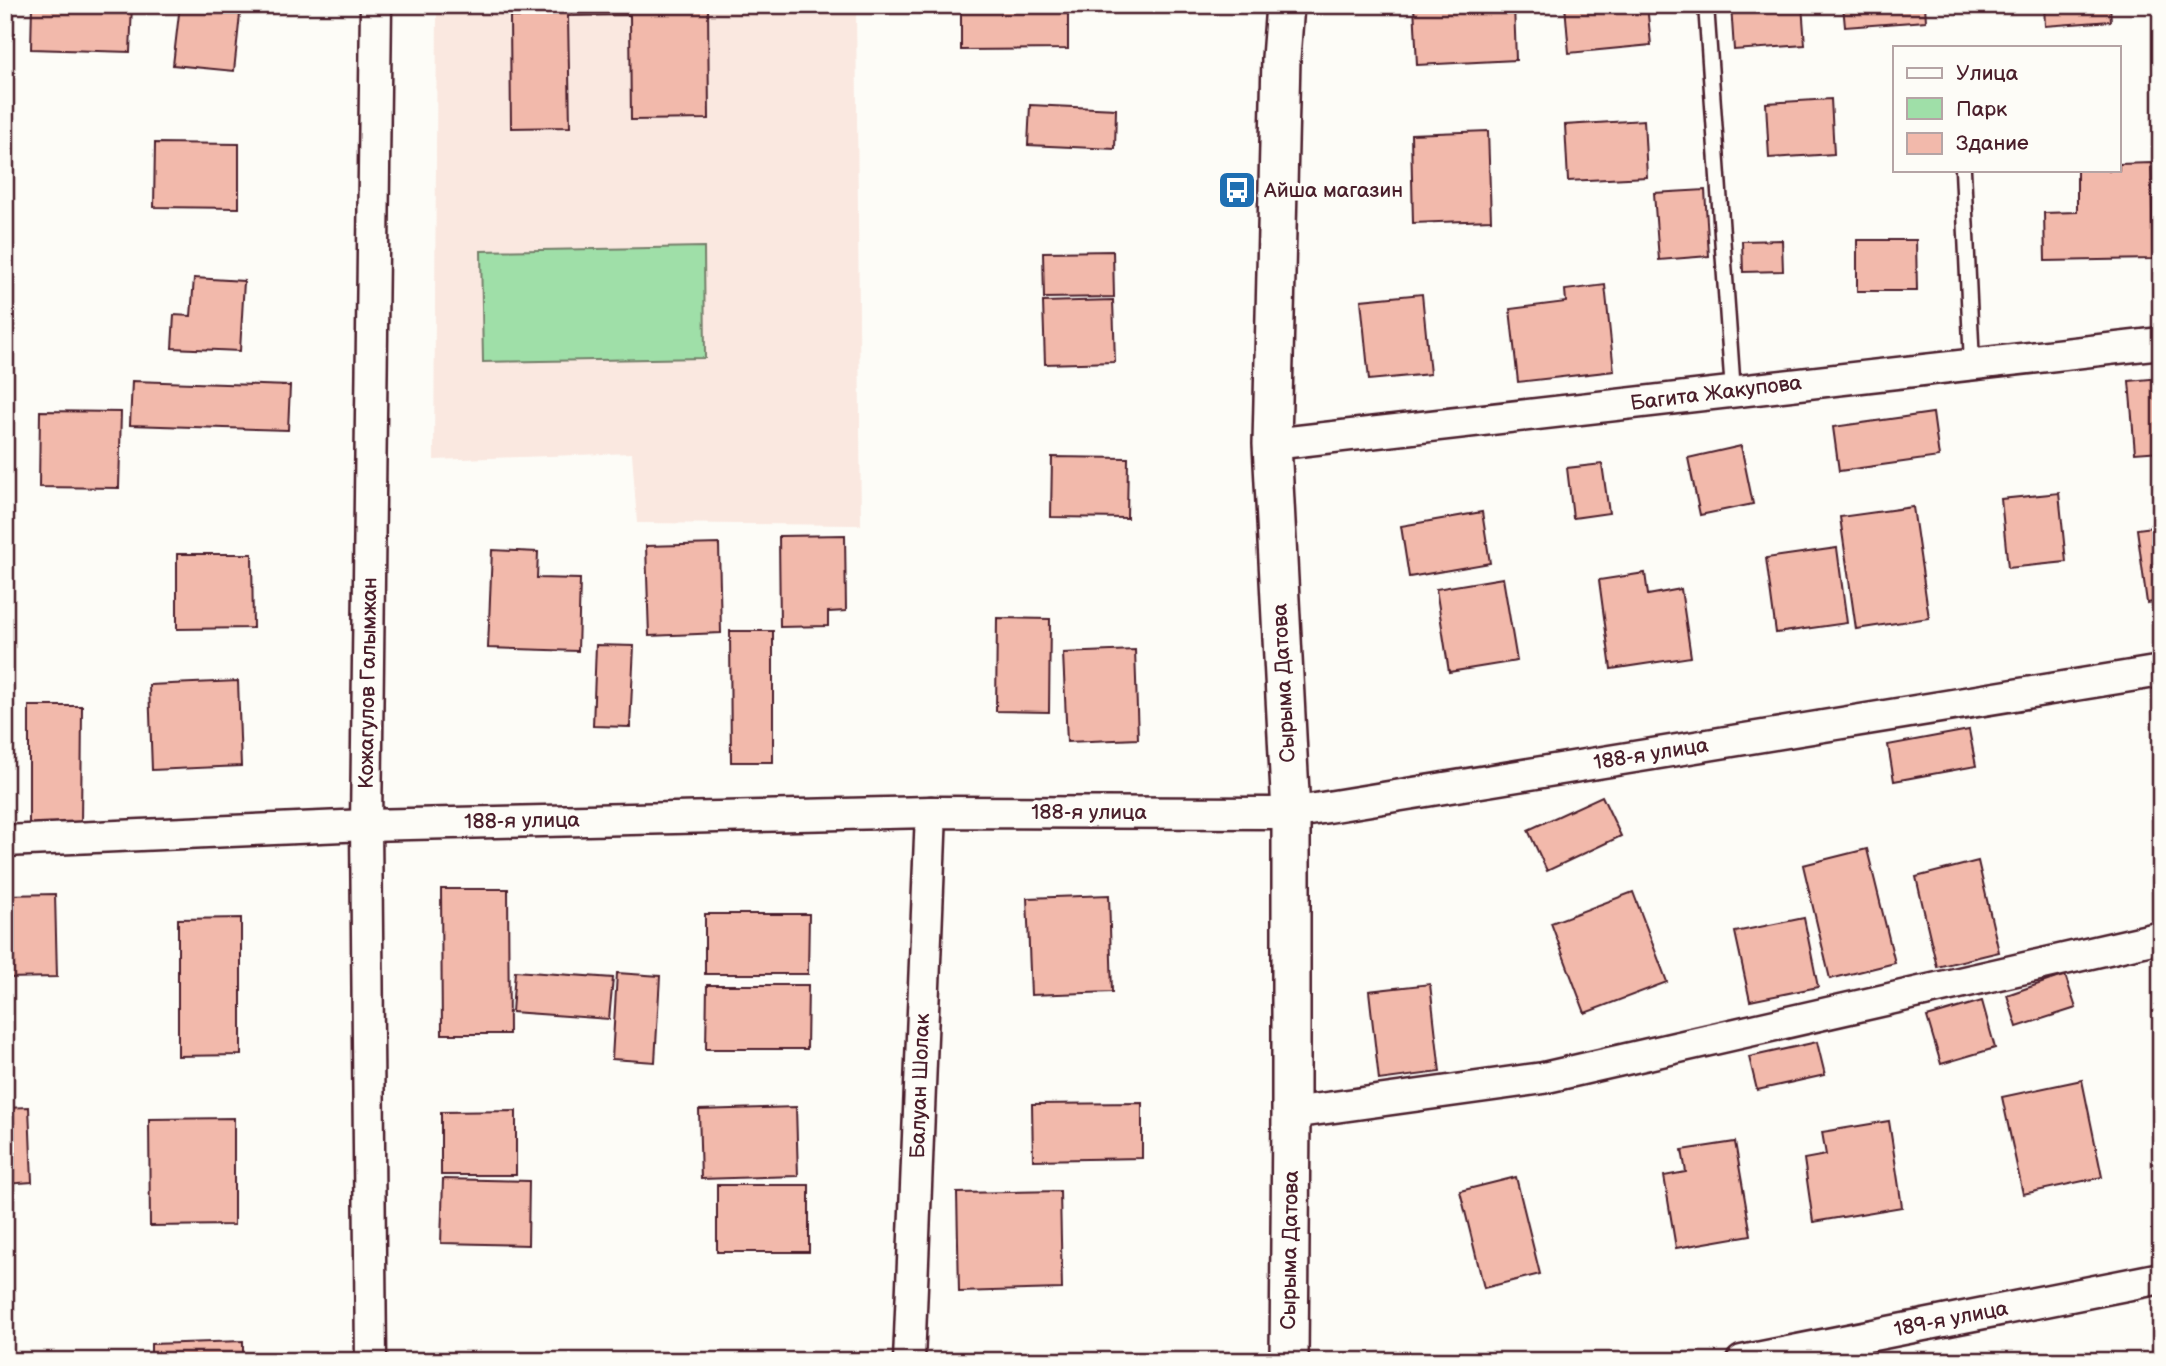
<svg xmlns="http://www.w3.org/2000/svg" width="2166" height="1366" font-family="'Balsamiq Sans',sans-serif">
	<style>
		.built { fill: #fae8e0 }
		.green { fill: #9fdfa8; stroke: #747f6a; stroke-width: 2 }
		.building { fill: #f2b9ab; stroke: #4a1f2b; stroke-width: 2 }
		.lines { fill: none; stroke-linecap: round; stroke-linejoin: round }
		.service-casing { stroke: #4a1f2b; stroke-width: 19 }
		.minor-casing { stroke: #4a1f2b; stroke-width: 35 }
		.tertiary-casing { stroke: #4a1f2b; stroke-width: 42 }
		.service { stroke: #fdfcf7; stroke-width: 14 }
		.minor { stroke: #fdfcf7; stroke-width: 30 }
		.tertiary { stroke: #fdfcf7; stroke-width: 37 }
		.labels { text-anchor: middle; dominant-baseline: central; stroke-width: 7; stroke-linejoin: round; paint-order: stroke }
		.poi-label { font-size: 21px; fill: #4a1f2b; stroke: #fdfcf7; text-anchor: start }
		.street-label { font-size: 21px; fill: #4a1f2b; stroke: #fdfcf7 }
	</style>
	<rect width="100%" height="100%" fill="#fdfcf7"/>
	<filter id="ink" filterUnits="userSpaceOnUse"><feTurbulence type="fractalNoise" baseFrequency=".0143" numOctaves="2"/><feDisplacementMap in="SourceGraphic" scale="14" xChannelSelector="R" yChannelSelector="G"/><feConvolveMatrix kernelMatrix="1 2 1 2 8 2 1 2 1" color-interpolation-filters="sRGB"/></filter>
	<g filter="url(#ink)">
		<polygon class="built" points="437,5 856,5 861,525 637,523 632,453 434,460"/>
		<polygon class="green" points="704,247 705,358 483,362 481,251"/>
		<g class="building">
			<polygon points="32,5 132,5 130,52 31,49"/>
			<polygon points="180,5 241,5 234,71 173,65"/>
			<polygon points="523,5 708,5 709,119 631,120 630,15 568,16 570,127 511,128 510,17 523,17"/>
			<polygon points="961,5 1068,5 1068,49 961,50"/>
			<polygon points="1414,5 1514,5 1516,60 1417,65"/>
			<polygon points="1565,5 1647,5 1651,45 1569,53"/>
			<polygon points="1731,5 1802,5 1805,45 1734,50"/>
			<polygon points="1843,5 1925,5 1926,21 1845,27"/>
			<polygon points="2044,5 2110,5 2111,21 2045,26"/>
			<polygon points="1831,99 1834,154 1769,158 1766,103"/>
			<polygon points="1030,105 1116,109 1115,149 1028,145"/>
			<polygon points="1644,120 1647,177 1568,181 1565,125"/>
			<polygon points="1488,131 1491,220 1413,223 1411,134"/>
			<polygon points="155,143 239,144 239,208 154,207"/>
			<polygon points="2151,163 2153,259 2045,261 2044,213 2077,212 2077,170 2119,170 2119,164"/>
			<polygon points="1705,190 1709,256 1659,260 1654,193"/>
			<polygon points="1782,240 1783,271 1743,272 1742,241"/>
			<polygon points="1857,240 1916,240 1917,291 1857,291"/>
			<polygon points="1113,251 1114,297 1044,298 1043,252"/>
			<polygon points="194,278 244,281 240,351 172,348 174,315 191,316"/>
			<polygon points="1605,285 1614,371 1518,382 1510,309 1566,302 1565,290"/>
			<polygon points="1422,294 1430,374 1369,380 1361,300"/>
			<polygon points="1113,300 1115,362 1045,364 1043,302"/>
			<polygon points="2161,378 2161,451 2135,453 2129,381"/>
			<polygon points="132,381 290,386 288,430 130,425"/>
			<polygon points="40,411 121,412 119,488 39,487"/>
			<polygon points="1933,413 1939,457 1839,471 1833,427"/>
			<polygon points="1741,446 1753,504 1700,515 1688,458"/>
			<polygon points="1052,457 1128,458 1127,518 1051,517"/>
			<polygon points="1602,464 1609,513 1573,518 1567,468"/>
			<polygon points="2059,493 2066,562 2008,568 2001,499"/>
			<polygon points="1913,507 1929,618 1856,629 1840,517"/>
			<polygon points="1482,512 1490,563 1409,577 1401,526"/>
			<polygon points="2161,526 2161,601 2147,603 2137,529"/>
			<polygon points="845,535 846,611 828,612 828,626 780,627 779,536"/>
			<polygon points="719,544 721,633 649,636 646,546"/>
			<polygon points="1837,548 1847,623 1776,633 1766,558"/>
			<polygon points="492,550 538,552 537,578 580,579 578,651 488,648"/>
			<polygon points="177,554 252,554 253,628 177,629"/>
			<polygon points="1645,573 1648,595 1681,589 1691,657 1611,669 1599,580"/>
			<polygon points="1503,578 1517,661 1449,672 1436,589"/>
			<polygon points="997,618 1050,619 1049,712 996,711"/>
			<polygon points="730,631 773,631 773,762 731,762"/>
			<polygon points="596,645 634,646 630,727 593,726"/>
			<polygon points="1135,650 1138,739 1067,742 1063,653"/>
			<polygon points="238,681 241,766 152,770 149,685"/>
			<polygon points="29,706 82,706 81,827 29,827"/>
			<polygon points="1969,730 1976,766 1894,781 1888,745"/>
			<polygon points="1602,796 1621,836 1547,871 1528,830"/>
			<polygon points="1867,849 1895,963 1830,979 1803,865"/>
			<polygon points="1978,861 1999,952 1937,967 1916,877"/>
			<polygon points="441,889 508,889 509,1034 442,1034"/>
			<polygon points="1633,892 1667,982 1585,1013 1551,923"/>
			<polygon points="55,894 57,977 5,978 5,895"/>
			<polygon points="1109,895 1112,992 1031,995 1027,898"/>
			<polygon points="705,914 809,914 808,974 705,974"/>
			<polygon points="241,918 241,1055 178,1056 178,919"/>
			<polygon points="1804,918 1818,987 1750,1001 1735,932"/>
			<polygon points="515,971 613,978 609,1019 512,1012"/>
			<polygon points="617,973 660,976 655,1062 612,1059"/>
			<polygon points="2065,975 2076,1008 2017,1027 2007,995"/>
			<polygon points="1430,984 1440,1072 1379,1080 1369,991"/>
			<polygon points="707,985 808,985 807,1049 706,1049"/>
			<polygon points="1982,1001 1995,1048 1941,1064 1927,1017"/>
			<polygon points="1817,1042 1825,1075 1757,1090 1749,1057"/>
			<polygon points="2082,1080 2102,1177 2023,1194 2002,1097"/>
			<polygon points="1142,1103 1142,1158 1033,1160 1032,1104"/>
			<polygon points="29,1107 32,1182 5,1184 5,1108"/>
			<polygon points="796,1107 798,1176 701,1179 699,1110"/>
			<polygon points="516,1111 516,1175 441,1175 441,1112"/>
			<polygon points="234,1118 234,1225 150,1226 149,1119"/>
			<polygon points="1889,1121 1902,1207 1813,1222 1804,1159 1826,1155 1822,1132"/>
			<polygon points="1735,1142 1751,1235 1676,1248 1664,1176 1686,1172 1682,1150"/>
			<polygon points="1516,1177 1540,1274 1484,1288 1460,1191"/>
			<polygon points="443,1179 529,1181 528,1245 441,1243"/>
			<rect x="717" y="1185" width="92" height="67"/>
			<polygon points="1060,1191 1062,1289 959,1292 957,1193"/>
			<polygon points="243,1341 243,1361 151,1361 151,1344"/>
		</g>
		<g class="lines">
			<defs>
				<g id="service">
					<polyline points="1706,5 1733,392"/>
					<polyline points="1963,170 1972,364"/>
				</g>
				<g id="minor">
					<polyline points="1272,444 2161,343"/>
					<polyline points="5,841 366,825 931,812 1291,813 2161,671"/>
					<polyline points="1291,1113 1543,1078 2161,937"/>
					<polyline points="371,1361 366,825 376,5"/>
					<polyline points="909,1361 931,812"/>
					<polyline points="1742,1361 2161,1278"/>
				</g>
				<polyline id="tertiary" points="1285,5 1281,58 1272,444 1291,813 1291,1113 1289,1361"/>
			</defs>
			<use href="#service" class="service-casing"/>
			<use href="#minor" class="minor-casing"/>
			<use href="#tertiary" class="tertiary-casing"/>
			<use href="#service" class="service"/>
			<use href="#minor" class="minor"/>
			<use href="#tertiary" class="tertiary"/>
		</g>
	</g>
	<defs>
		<symbol id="bus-square" viewBox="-11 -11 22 22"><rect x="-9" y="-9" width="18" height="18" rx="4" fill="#1f6fb2" stroke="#fdfcf7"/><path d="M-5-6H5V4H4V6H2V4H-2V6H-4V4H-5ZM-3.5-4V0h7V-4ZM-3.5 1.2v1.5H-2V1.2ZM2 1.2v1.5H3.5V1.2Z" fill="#fff"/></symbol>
	</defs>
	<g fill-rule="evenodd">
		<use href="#bus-square" x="1215" y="168" width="44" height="44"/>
	</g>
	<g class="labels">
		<g class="poi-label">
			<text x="1264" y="190">Айша магазин</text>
		</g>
		<g class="street-label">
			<text transform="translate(1716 393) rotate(-7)">Багита Жакупова</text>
			<text transform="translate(368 683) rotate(-89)">Кожагулов Галымжан</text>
			<text transform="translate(1284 683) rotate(-93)">Сырыма Датова</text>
			<text transform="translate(1651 754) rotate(-9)">188-я улица</text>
			<text x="1089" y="812">188-я улица</text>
			<text transform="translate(522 821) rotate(-1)">188-я улица</text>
			<text transform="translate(920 1086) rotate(-88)">Балуан Шолак</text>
			<text transform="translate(1290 1250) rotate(-89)">Сырыма Датова</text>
			<text transform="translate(1951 1319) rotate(-11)">189-я улица</text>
		</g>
	</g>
	<rect width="2166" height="1366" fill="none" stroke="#fdfcf7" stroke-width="28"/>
	<rect x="14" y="14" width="2138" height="1338" fill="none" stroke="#4a1f2b" stroke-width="2.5" filter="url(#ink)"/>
	<rect x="1893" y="46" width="228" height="126" fill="#fdfcf7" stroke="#b5a4a5" stroke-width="2"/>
	<rect x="1907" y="68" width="35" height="10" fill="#fdfcf7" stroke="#b5a4a5" stroke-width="2"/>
	<text x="1956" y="80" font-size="21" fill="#4a1f2b">Улица</text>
	<rect x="1907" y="98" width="35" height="21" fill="#9fdfa8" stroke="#b5a4a5" stroke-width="2"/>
	<text x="1956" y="116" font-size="21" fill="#4a1f2b">Парк</text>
	<rect x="1907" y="133" width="35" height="21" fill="#f2b9ab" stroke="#b5a4a5" stroke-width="2"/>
	<text x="1956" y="150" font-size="21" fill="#4a1f2b">Здание</text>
</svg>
